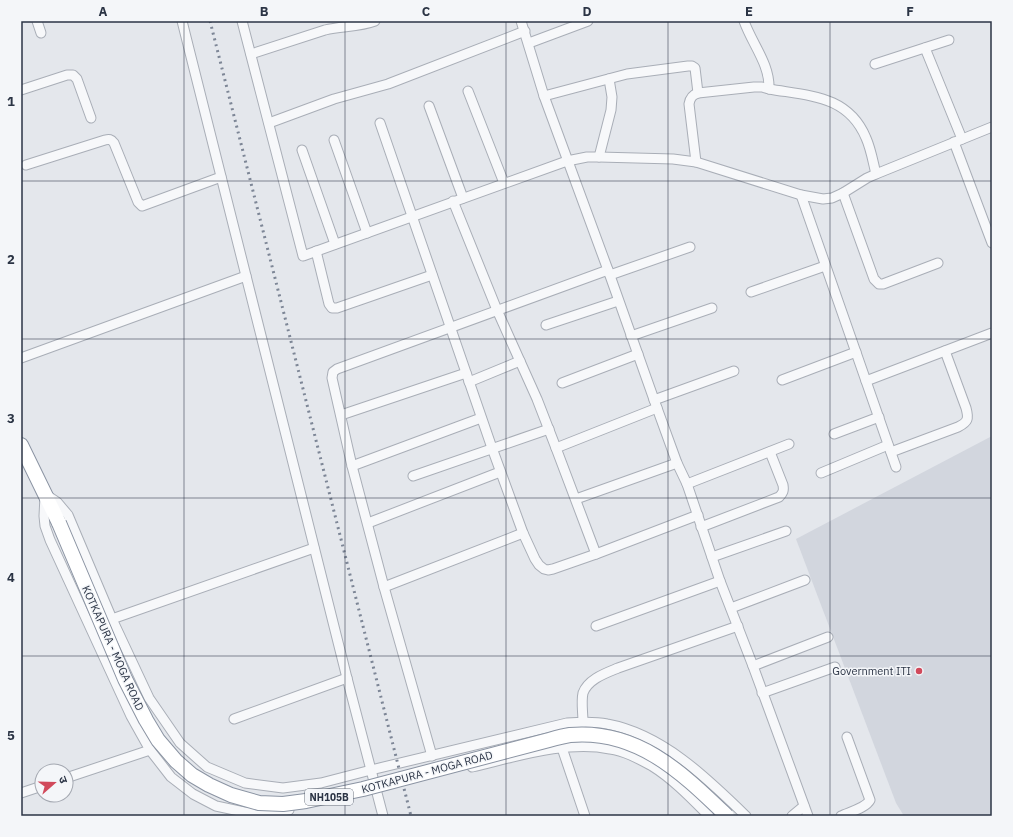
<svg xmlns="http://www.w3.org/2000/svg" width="1013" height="837" font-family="'IBM Plex Sans','Noto Sans Devanagari',sans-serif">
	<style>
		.built { fill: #d2d6de }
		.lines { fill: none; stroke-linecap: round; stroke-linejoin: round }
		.minor-casing { stroke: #a9aeb7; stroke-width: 11 }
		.highway-casing { stroke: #8b94a3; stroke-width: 16 }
		.minor { stroke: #f7f8fa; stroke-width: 9 }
		.highway { stroke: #fff; stroke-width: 14 }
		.rail { stroke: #7d8696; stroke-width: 3; stroke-dasharray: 2 4; stroke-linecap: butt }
		.highway-bridge-casing { stroke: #8b94a3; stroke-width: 16; stroke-linecap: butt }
		.highway-bridge { stroke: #fff; stroke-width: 14 }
		.grid { fill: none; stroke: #2b3445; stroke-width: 1; stroke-opacity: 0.55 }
		.poi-dot { fill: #d1495b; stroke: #f4f6f9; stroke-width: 1.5 }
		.labels { text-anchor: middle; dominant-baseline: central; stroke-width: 3; stroke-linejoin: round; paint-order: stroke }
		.shield { fill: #f4f6f9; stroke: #676e7b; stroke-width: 1 }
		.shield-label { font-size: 10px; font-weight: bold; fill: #2b3445 }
		.street-label { font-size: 11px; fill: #2b3445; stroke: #f4f6f9 }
		.poi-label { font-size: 11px; fill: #2b3445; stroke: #f4f6f9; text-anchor: end }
		.neatline { fill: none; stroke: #2b3445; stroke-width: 1.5 }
		.grid-label { font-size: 13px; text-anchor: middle; font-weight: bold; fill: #2b3445 }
	</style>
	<rect width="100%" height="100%" fill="#e4e7ec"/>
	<polygon class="built" points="992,436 992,816 904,816 896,803 796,539"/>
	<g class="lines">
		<defs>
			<g id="minor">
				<polyline points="37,21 41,33"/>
				<polyline points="182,21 347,678 383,816"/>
				<polyline points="242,21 303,256 567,161 587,157 599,157 673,159 696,162 801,195 823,199 832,198 843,193 867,178 876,174 992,127"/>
				<polyline points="521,21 544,96 608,270 657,408 677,463 687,484 720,581 753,666 808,816"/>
				<polyline points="529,43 588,21"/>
				<polyline points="925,48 962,139"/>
				<path d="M251,54L325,30C342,26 359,27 375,21"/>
				<polyline points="875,64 949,40"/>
				<path d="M769,89C809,96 848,95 866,138C871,149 873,162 876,174"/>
				<polyline points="21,90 67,75 73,75 77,79 91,118"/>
				<polyline points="468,91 504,183"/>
				<polyline points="544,96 627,74 688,66 692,66 695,68 698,93"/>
				<polyline points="429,106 463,198"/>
				<polyline points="269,123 334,99 388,84 525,31"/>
				<polyline points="380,123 492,448 523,533 535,559 539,565 544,569 548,570 553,569 596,554 698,515"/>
				<polyline points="334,140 367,233"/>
				<polyline points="954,142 992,243"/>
				<polyline points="302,150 335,244"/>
				<polyline points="599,157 611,110 612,97 609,79"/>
				<path d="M696,162L689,104C690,98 692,95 698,93L754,87H762L769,89C770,64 752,44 744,21"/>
				<path d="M26,165L105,140C109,139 111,139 114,143L138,202L142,206L221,177"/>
				<polyline points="843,193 874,279 879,284 883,284 938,263"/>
				<polyline points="801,195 866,381"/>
				<polyline points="453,201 497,310 537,399 556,448 596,554"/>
				<polyline points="316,251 329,304 332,308 337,308 432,275"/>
				<polyline points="610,275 690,247"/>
				<polyline points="751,292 825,266"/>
				<polyline points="546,325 618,301"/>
				<polyline points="631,336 712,308"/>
				<polyline points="21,358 246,276"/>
				<polyline points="782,380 856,352"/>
				<polyline points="469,382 520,361"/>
				<polyline points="562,383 638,354"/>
				<polyline points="654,400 734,371"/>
				<polyline points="341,415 466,373"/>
				<polyline points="834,434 879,417"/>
				<polyline points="556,448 657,408"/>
				<path d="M891,452L958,427C968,422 969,419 966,408L945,351"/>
				<polyline points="352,466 481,418"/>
				<polyline points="896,467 866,381 992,333"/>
				<polyline points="821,473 888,445"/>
				<polyline points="413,476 549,429"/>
				<polyline points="687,484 789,444"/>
				<polyline points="45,496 44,516 45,526 50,540 131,716 150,750 171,777 193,794 216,806 244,812 282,811 289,810"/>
				<path d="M48,496L57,502L68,515L112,619L149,698L180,743L207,767L245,783L283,788L321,783L371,770L567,723C580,722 593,721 607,724C662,734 707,778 746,816"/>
				<polyline points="576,499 677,463"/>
				<polyline points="368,523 500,472"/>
				<path d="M701,527L779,497C783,493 784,491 783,485L770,452"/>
				<polyline points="712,557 786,531"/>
				<polyline points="384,587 523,533"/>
				<polyline points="731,608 805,580"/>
				<polyline points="112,619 314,548"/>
				<polyline points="596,626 720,581"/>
				<polyline points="753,666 828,637"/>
				<polyline points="762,693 835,667"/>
				<polyline points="234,719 347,678"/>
				<path d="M583,722C583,713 581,702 583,693C588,679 606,673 618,668L738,626"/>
				<polyline points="562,748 585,816"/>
				<path d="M432,756L384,587L352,466L332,378L333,372L337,369C427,336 517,303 608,270"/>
				<path d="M472,767C515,757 567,740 610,749C625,751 639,759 652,766C673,779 692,799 709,816"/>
				<polyline points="66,778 150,750"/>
				<polyline points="21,793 42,786"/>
				<polyline points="792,816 804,806"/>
				<path d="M841,816C849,812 866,808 870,800L847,737"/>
			</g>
			<polyline id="highway" points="21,445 59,523"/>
		</defs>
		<use href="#minor" class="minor-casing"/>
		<use href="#highway" class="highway-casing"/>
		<use href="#minor" class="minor"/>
		<use href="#highway" class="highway"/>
		<polyline class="rail" points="210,21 411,816"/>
		<defs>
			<path id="highway-bridge" d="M59,523L125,679L146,720L158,740L176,761L192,775L209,785L231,795L259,803L283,804L306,801L363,789L549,740C556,738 563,736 570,735C638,729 682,773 727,816"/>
		</defs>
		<use href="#highway-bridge" class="highway-bridge-casing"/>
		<use href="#highway-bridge" class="highway-bridge"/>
	</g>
	<path class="grid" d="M184,21V816M345,21V816M506,21V816M668,21V816M830,21V816M21,181H992M21,339H992M21,498H992M21,656H992"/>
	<circle class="poi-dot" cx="919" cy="671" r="4"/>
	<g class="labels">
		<rect class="shield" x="305" y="789" width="48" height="16" rx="3"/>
		<g class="shield-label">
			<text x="329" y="797">NH105B</text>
		</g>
		<g class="street-label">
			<text transform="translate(113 648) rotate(66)">KOTKAPURA - MOGA ROAD</text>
			<text transform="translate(427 772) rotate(-15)">KOTKAPURA - MOGA ROAD</text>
		</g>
		<g class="poi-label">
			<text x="911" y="671">Government ITI</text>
		</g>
	</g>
	<rect width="1013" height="837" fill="none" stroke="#f4f6f9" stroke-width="44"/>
	<g transform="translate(54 783) rotate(70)"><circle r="19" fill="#f4f6f9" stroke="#a4a8b1"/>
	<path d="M0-3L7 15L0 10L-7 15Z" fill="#d1495b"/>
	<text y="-6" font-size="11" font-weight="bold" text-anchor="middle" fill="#2b3445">उ</text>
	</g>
	<rect x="22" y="22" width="969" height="793" class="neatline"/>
	<g class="grid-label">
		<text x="103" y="16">A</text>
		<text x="264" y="16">B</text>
		<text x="426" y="16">C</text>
		<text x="587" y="16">D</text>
		<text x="749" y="16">E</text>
		<text x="910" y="16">F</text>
		<text x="11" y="106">1</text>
		<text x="11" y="264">2</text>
		<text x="11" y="423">3</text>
		<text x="11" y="582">4</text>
		<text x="11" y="740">5</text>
	</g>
</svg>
